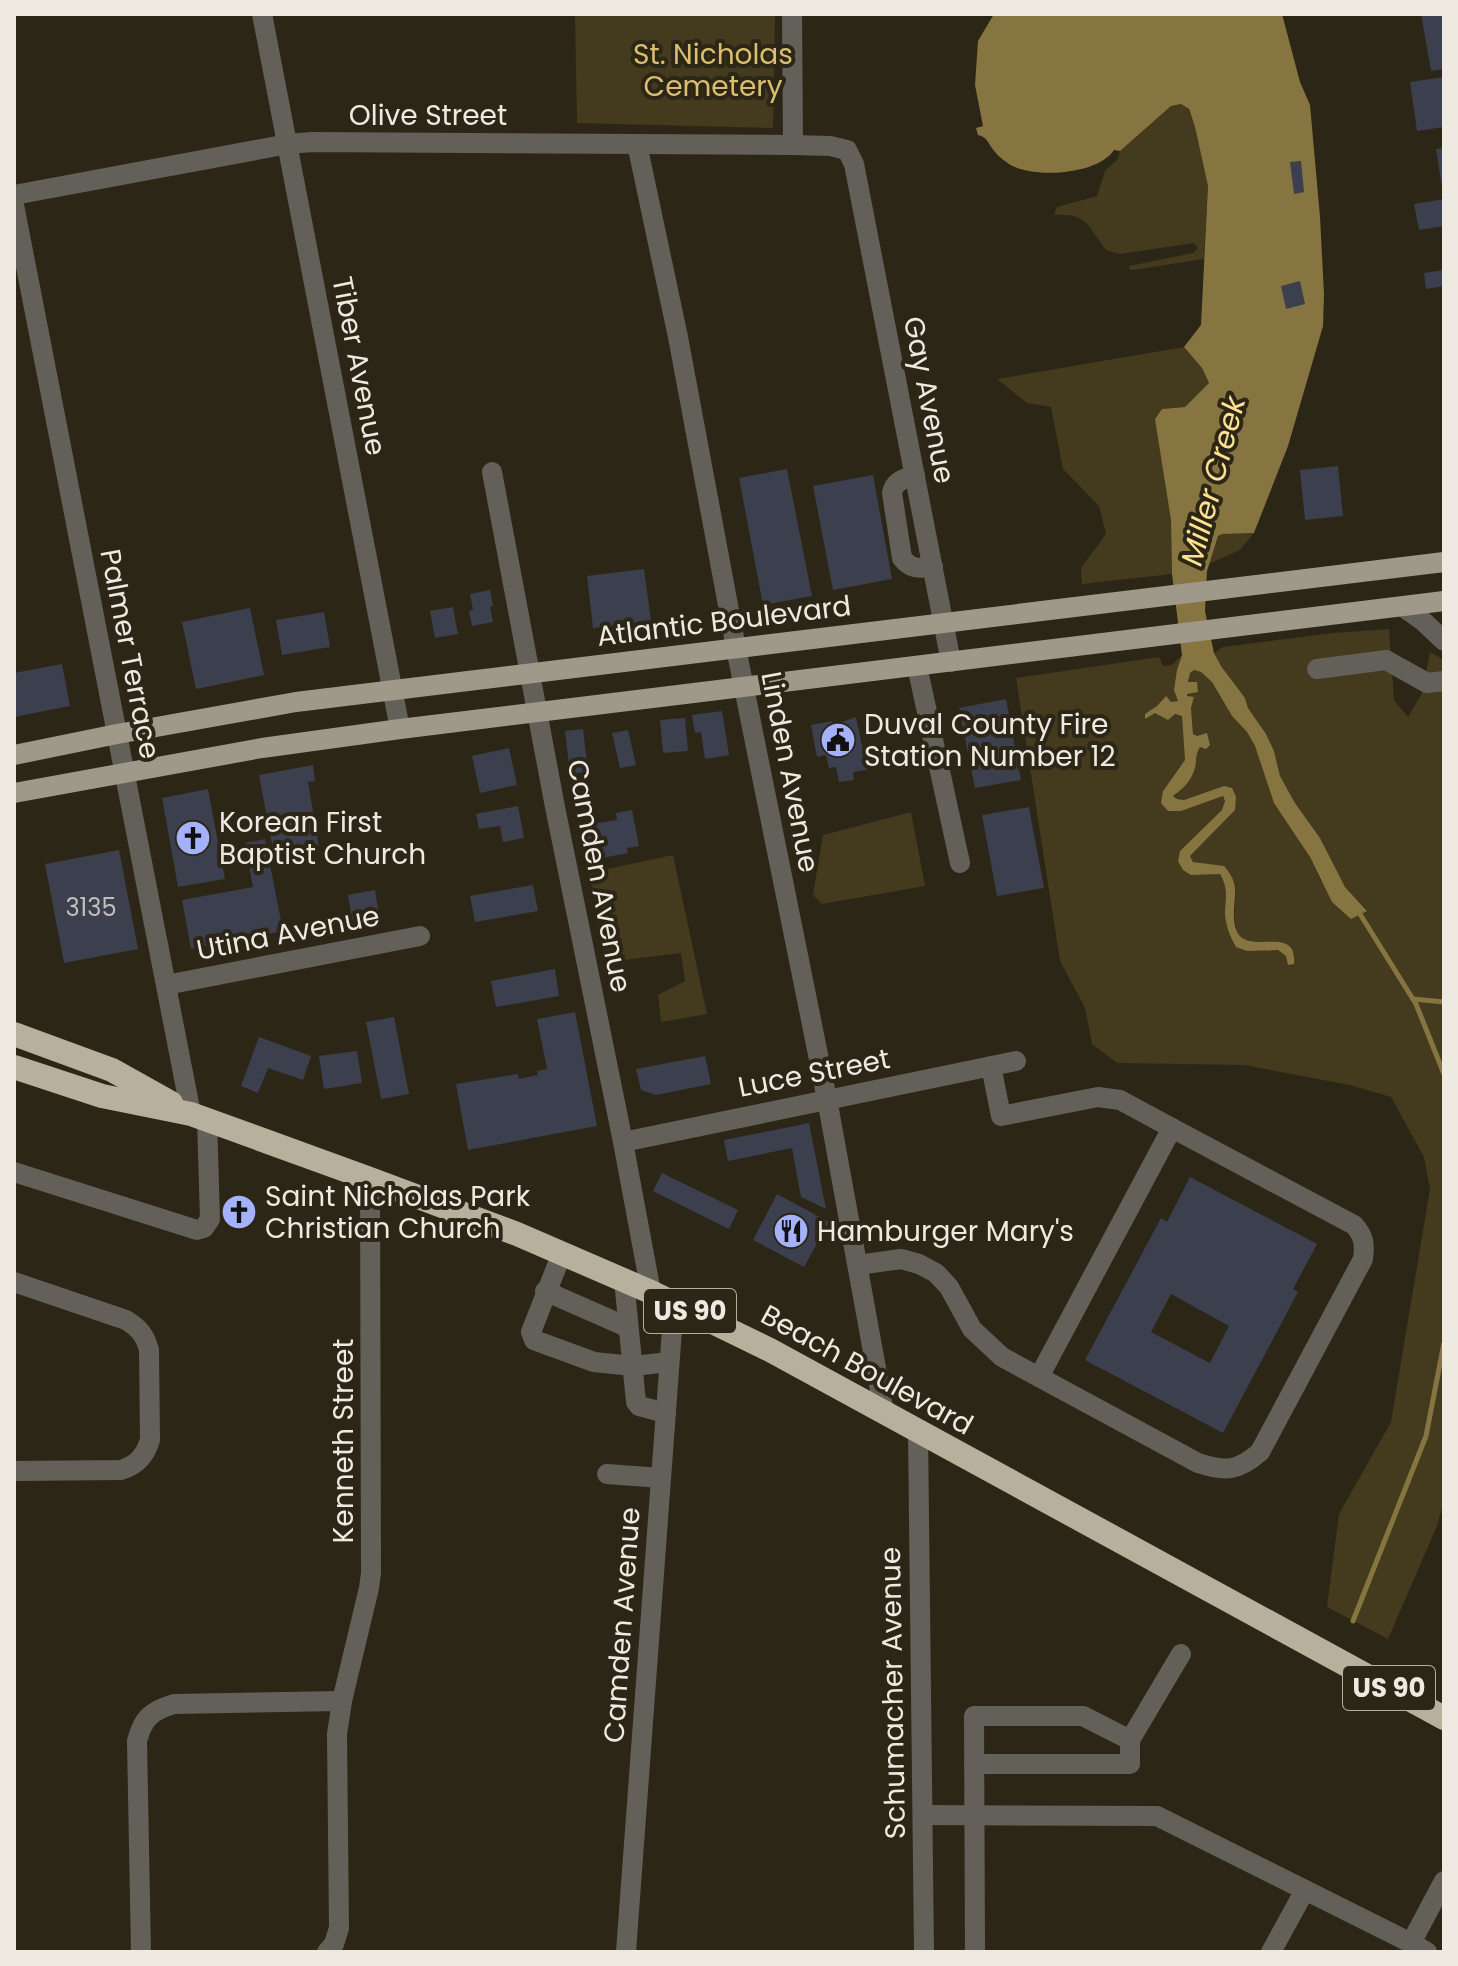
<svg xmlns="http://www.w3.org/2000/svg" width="1458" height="1966" font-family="Poppins,sans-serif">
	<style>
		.green { fill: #443a1e }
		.water { fill: #877541 }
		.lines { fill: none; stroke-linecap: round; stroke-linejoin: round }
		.stream { stroke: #877541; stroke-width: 5 }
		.building { fill: #3c3f4e; fill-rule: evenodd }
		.minor { stroke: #636059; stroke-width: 20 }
		.major { stroke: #9e9989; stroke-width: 20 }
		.highway { stroke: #b6b09d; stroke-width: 24 }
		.labels { text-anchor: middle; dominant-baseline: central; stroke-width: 8; stroke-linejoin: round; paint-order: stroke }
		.number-label { font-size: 24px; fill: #c2bfbc }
		.shield { fill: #2c2617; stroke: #b4afa4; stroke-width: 2 }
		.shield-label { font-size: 26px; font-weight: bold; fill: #eeeae1 }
		.park-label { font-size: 28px; fill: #dabf70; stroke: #2c2617 }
		.street-label { font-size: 28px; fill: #eeeae1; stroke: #2c2617 }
		.poi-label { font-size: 28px; fill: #eeeae1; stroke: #2c2617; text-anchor: start }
		.water-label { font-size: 30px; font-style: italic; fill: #fde191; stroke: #2c2617 }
	</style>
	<rect width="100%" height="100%" fill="#2c2617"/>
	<g class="green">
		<polygon points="575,14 775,14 773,128 577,123"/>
		<path d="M1181,104L1188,109L1195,127L1208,186L1204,259L1133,270L1129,269V266L1193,253L1198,248L1194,243L1120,254L1106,250C1087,226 1088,213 1054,215L1057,207L1097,196L1105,171L1118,159L1120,151L1171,106Z"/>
		<polygon points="1184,347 1202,368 1209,383 1185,407 1162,409 1171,520 1172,574 1082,584 1081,568 1106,534 1099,506 1063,469 1051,407 1027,403 997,379"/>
		<polygon points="1254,533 1240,550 1209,564 1218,536 1222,534"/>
		<path d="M1389,629L1394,700L1408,717L1422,693L1430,652L1444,660V1501L1437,1526L1388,1639L1327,1607L1339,1514L1391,1422L1430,1189L1424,1157L1391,1097L1350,1085L1244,1065L1117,1063L1092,1044L1085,1008L1060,961L1016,678L1159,657L1163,666L1172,665L1182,655L1177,670L1178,701L1171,702L1165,697L1157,706L1155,713L1182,715L1185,760L1163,791L1180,811L1223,796L1225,801L1222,810L1180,851L1178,861L1206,873L1220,874L1226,884L1225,915L1247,951L1278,950L1286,956L1288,964H1294L1290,947C1277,940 1267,943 1253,942C1226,939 1237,905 1235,887C1234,883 1232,879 1231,875L1204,864L1193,862L1190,856L1235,810L1224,786L1184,800L1177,799L1173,795L1195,766L1196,752L1201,747L1197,736L1193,735L1191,708L1194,697H1186L1187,694L1198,691L1197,683L1188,682L1190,673L1194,670L1201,672L1212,682L1232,716L1247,732L1255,746L1294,831L1310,857L1321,881L1367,910L1345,887L1320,838L1295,803L1280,776L1274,751L1266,734L1248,708L1245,698L1221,666L1214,653L1223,647L1333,633Z"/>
		<polygon points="911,812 925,886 822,904 813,895 823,835"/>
		<polygon points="673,855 707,1014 661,1022 658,995 685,981 681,953 607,962 589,873"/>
	</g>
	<path class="water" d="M994,14H1282L1300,82L1310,105L1320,217L1324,294L1323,326L1288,446L1254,533L1222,534L1218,536L1207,571L1205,611L1214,653L1221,666L1245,698L1248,708L1266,734L1274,751L1280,776L1295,803L1320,838L1345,887L1367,911L1351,919L1332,902L1310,857L1274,803L1255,746L1247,732L1232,716L1212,682L1201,672L1194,670L1190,673L1188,682H1197L1198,692L1187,694V696L1194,697L1191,708L1193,734L1197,736L1207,733L1210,745L1206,749L1200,747C1195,755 1197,759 1195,768C1191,781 1184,788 1173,796L1177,799L1184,800L1224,786L1232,788L1236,797L1235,810L1190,856L1193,862L1224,866C1230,873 1234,879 1235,888C1236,903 1229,925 1241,937C1257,951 1297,927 1294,964L1288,965L1286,956L1278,950L1247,951L1236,947C1230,936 1226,927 1225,914C1225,898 1229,889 1220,874L1191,875L1183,870L1178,861L1180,851L1222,810L1225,801L1223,796L1181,811H1168L1161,803L1163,791L1185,760L1182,716L1175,714L1168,720L1155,713L1145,719V714L1157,706L1166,696L1171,702L1178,701L1174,690L1177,670L1182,655L1172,574L1171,520L1155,419L1162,409L1185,407L1209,383L1202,368L1184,347L1201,325L1208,186L1195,127L1189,109L1181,104L1171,106L1120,151L1114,150C1098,175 1033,179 1009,164C1005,161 998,156 995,152C988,144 988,137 978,135L976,128L983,126L975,85L978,41Z"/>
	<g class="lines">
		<g class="stream">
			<polyline points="1360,914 1416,1004 1444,1074"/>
			<polyline points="1413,999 1444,1002"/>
			<polyline points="1353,1621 1426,1436 1444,1343"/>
		</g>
	</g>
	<g class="building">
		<polygon points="1421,14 1444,14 1444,69 1431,71"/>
		<polygon points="1444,77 1444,127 1417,131 1410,82"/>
		<polygon points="1444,148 1444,188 1442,188 1436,149"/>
		<polygon points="1301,161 1304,192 1294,194 1290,162"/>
		<polygon points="1444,199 1444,226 1419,230 1414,204"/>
		<polygon points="1444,270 1444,286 1426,289 1424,273"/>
		<polygon points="1300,281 1305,304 1286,309 1281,286"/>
		<polygon points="1338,466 1343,516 1305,520 1300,470"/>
		<polygon points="787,469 812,596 763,605 739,478"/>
		<polygon points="873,475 892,579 833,590 813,486"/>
		<polygon points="644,569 651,621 593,628 587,576"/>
		<polygon points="490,590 493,606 490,607 493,622 472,626 469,611 473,610 470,594"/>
		<polygon points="453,607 458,634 435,638 430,611"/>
		<polygon points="250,608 264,675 196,689 182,622"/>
		<polygon points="324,612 330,647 282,655 276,620"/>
		<polygon points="62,664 70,706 14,717 14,673"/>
		<polygon points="1006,699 1021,780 975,788 959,708"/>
		<polygon points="722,711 729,755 705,759 701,732 695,733 692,715"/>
		<polygon points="856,717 867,770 853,772 854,780 839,782 836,767 829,768 826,755 817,757 811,725 832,721 833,725"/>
		<polygon points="685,718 688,751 663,753 660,720"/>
		<polygon points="583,729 588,772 570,774 565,731"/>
		<polygon points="628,730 636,765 620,768 612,733"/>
		<polygon points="509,748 517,785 480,793 472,756"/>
		<polygon points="313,765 315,781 308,782 319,847 274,855 259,775"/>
		<polygon points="208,789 225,879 178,887 162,798"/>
		<polygon points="518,806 524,838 503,842 500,826 479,829 476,814"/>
		<polygon points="1029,807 1044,888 997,896 982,815"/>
		<polygon points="632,810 639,846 627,848 628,853 591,860 585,825 617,820 616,813"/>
		<polygon points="265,839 283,931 191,949 182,900 253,887 245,843"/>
		<polygon points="119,850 138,949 64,963 45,864"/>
		<polygon points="533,885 538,911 475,922 470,896"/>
		<polygon points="375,890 379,915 352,920 348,895"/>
		<polygon points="555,969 559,996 496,1007 491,981"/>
		<polygon points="575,1012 597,1126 468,1150 456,1084 518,1074 519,1079 538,1075 537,1071 547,1069 537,1019"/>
		<polygon points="394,1017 409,1094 381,1099 366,1022"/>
		<polygon points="259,1037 311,1056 303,1080 268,1068 258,1093 241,1086"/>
		<polygon points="357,1051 362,1083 324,1089 319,1056"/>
		<polygon points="705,1056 711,1084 656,1095 641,1090 636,1069"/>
		<polygon points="809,1123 826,1209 801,1197 792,1148 728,1161 724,1140"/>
		<polygon points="662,1173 738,1210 729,1229 653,1191"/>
		<path d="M1190,1177L1317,1244L1293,1289L1298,1292L1223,1433L1085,1360L1161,1218L1167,1222ZM1171,1294L1229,1326L1210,1363L1151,1332Z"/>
		<polygon points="777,1194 829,1222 804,1267 753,1240"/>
	</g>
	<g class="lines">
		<g class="minor">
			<polyline points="262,14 400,729"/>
			<polyline points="792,14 793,145"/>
			<polyline points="637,144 678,337 736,648 827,1099 884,1412"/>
			<polyline points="14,195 288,144 312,142 793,145 830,146 847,150 854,164 951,662"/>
			<polyline points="14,205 191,1114"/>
			<polyline points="492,472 555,807 623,1142 651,1292"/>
			<path d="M915,475C904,479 894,481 892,493L902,558C911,570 920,568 933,567"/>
			<polyline points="1402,606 1423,621 1444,641"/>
			<polyline points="917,666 960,863"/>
			<polyline points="1317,669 1386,660 1427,683 1444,681"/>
			<polyline points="166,985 420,936"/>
			<polyline points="991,1066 1001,1116 1098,1097 1120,1100 1172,1128 1039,1377"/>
			<polyline points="623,1142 1016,1061"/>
			<polyline points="14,1172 197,1230 204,1228 210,1219 207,1120"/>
			<polyline points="562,1253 531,1332 534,1340 594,1362 633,1366 669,1362"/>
			<path d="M858,1265L901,1259L919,1264L936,1273L949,1287L972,1329L1002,1357L1198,1463C1226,1472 1238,1471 1260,1452L1363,1259C1365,1244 1364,1236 1354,1225L1172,1128"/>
			<polyline points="624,1280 636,1402 639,1406 666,1413"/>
			<path d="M14,1282L126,1320C139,1328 145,1335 149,1350L150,1440C145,1456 137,1465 121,1470L14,1471"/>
			<polyline points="545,1291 627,1327"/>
			<polyline points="918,1432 924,1952"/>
			<polyline points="607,1474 661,1478"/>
			<polyline points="974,1764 1130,1764 1130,1740"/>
			<polyline points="923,1815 1157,1816 1411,1943"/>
			<path d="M141,1952L137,1741C143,1718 151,1711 174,1704L342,1701"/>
			<polyline points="327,1952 334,1944 339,1928 337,1734 342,1701 369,1588 371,1573 370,1179"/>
			<polyline points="626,1952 674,1303"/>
			<polyline points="975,1952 974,1716 1083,1716 1130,1740 1181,1654"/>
			<polyline points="1271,1952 1305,1890"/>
			<polyline points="1427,1952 1411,1943 1444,1881"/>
		</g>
		<g class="major">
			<polyline points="14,755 117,734 296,702 1444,562"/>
			<polyline points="14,793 262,748 400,729 1444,601"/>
		</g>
		<g class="highway">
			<polyline points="14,1034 112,1070 171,1103"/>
			<polyline points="14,1067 102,1096 191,1114 370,1179 517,1234 651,1292 770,1350 1444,1718"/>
		</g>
	</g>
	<defs>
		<symbol id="civic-disc" viewBox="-11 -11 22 22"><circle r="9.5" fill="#a6b1fc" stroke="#2c2617"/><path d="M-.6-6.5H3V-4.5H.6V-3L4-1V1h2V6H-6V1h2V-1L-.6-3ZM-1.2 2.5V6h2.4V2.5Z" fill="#111"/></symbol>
		<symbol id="church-disc" viewBox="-11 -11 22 22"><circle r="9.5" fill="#a6b1fc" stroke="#2c2617"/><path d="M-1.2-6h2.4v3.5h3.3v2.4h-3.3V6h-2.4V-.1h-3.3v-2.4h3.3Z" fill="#111"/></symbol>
		<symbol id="restaurant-disc" viewBox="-11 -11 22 22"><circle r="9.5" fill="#a6b1fc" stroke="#2c2617"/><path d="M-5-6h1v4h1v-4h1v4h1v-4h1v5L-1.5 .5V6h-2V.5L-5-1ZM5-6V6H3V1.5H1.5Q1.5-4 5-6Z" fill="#111"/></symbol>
	</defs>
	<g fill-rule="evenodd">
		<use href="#civic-disc" x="818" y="720" width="40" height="40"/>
		<use href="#church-disc" x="173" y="818" width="40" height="40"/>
		<use href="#church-disc" x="219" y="1192" width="40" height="40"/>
		<use href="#restaurant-disc" x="771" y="1211" width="40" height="40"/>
	</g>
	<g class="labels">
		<g class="number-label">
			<text x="91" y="907">3135</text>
		</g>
		<g class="shield">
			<rect x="644" y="1289" width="92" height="44" rx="6"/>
			<rect x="1343" y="1666" width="92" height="44" rx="6"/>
		</g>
		<g class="shield-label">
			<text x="690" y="1311">US 90</text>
			<text x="1389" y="1688">US 90</text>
		</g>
		<g class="park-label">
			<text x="713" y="54">St. Nicholas<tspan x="713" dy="32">Cemetery</tspan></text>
		</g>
		<g class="street-label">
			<text x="428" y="115">Olive Street</text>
			<text transform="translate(359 366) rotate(79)">Tiber Avenue</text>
			<text transform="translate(929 400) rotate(79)">Gay Avenue</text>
			<text transform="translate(724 621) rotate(-7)">Atlantic Boulevard</text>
			<text transform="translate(130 654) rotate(79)">Palmer Terrace</text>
			<text transform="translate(790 772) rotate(79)">Linden Avenue</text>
			<text transform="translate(599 876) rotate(79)">Camden Avenue</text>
			<text transform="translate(288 933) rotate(-11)">Utina Avenue</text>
			<text transform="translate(814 1073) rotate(-11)">Luce Street</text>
			<text transform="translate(867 1370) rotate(29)">Beach Boulevard</text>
			<text transform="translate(343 1441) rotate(-90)">Kenneth Street</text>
			<text transform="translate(622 1625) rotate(-86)">Camden Avenue</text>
			<text transform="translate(893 1693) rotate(-91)">Schumacher Avenue</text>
		</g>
		<g class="poi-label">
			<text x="864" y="724">Duval County Fire<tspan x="864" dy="32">Station Number 12</tspan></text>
			<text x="219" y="822">Korean First<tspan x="219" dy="32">Baptist Church</tspan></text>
			<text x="265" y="1196">Saint Nicholas Park<tspan x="265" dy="32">Christian Church</tspan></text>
			<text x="817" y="1231">Hamburger Mary's</text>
		</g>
		<g class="water-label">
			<text transform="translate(1213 481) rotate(-75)">Miller Creek</text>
		</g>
	</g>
	<rect width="1458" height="1966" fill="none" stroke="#eeeae1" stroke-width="32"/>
</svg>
